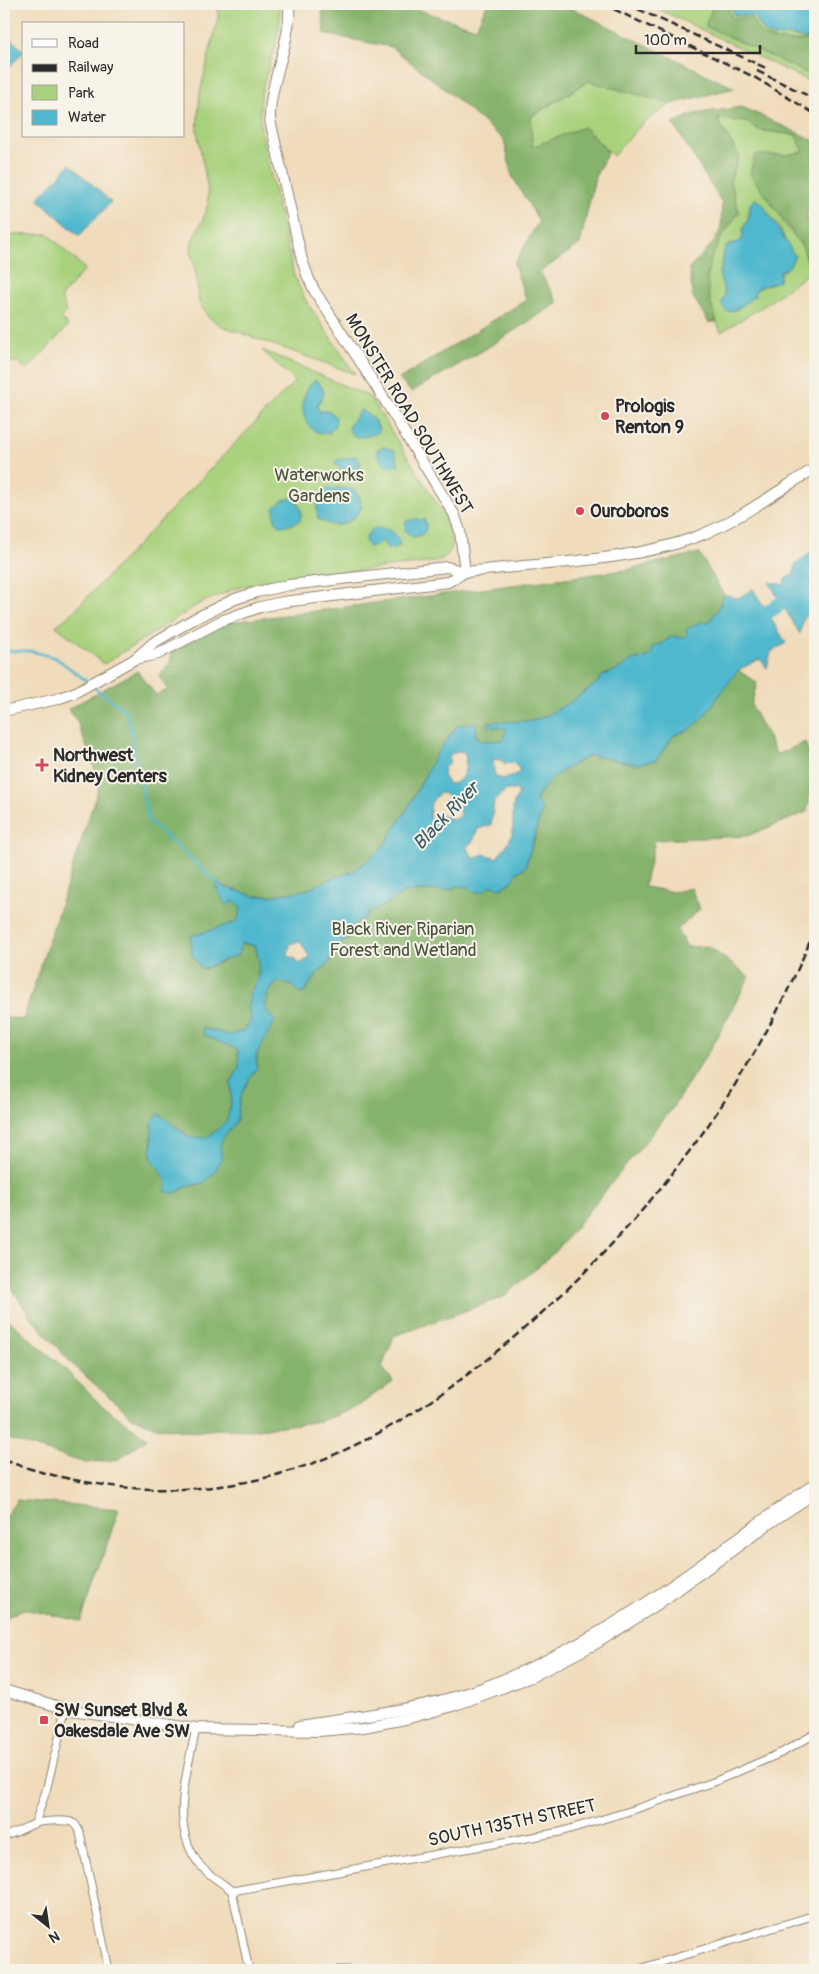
<svg xmlns="http://www.w3.org/2000/svg" width="819" height="1974" font-family="Pangolin,sans-serif">
	<style>
		.green { fill: #a8d17c; stroke: #6a7e54; fill-rule: evenodd }
		.forest { fill: #86b36c; stroke: #586f4c }
		.water { fill: #50b8ce; stroke: #3e727c; fill-rule: evenodd }
		.lines { fill: none; stroke-linecap: round; stroke-linejoin: round }
		.stream { stroke: #50b8ce; stroke-width: 2.5 }
		.river { stroke: #50b8ce; stroke-width: 15 }
		.street-casing { stroke: #8e8473; stroke-width: 9 }
		.secondary-casing { stroke: #8e8473; stroke-width: 12 }
		.street { stroke: #fff; stroke-width: 7 }
		.secondary { stroke: #fff; stroke-width: 10 }
		.rail { stroke: #2b2b2b; stroke-width: 2.5; stroke-dasharray: 8 4; stroke-linecap: butt }
		.poi-dot { fill: #d1495b; stroke: #f7f3e8; stroke-width: 2 }
		.labels { text-anchor: middle; dominant-baseline: central; stroke-width: 4; stroke-linejoin: round; paint-order: stroke }
		.poi-label { font-size: 18px; font-weight: bold; fill: #2b2b2b; stroke: #f7f3e8; text-anchor: start }
		.street-label { font-size: 18px; fill: #2b2b2b; stroke: #f7f3e8 }
		.park-label { font-size: 18px; fill: #4a543f; stroke: #f7f3e8 }
		.water-label { font-size: 19px; font-style: italic; fill: #385c64; stroke: #f7f3e8 }
	</style>
	<rect width="100%" height="100%" fill="#f7f3e8"/>
	<filter id="ink" filterUnits="userSpaceOnUse"><feTurbulence type="fractalNoise" baseFrequency=".02" numOctaves="2"/><feDisplacementMap in="SourceGraphic" scale="10" xChannelSelector="R" yChannelSelector="G"/><feConvolveMatrix kernelMatrix="1 2 1 2 8 2 1 2 1" color-interpolation-filters="sRGB"/></filter>
	<filter id="wash" filterUnits="userSpaceOnUse"><feTurbulence type="fractalNoise" baseFrequency=".0096" numOctaves="4" result="noise"/><feDisplacementMap in="SourceGraphic" scale="20" xChannelSelector="R" yChannelSelector="G"/><feGaussianBlur stdDeviation="1.12" result="paint"/><feColorMatrix in="noise" values="0 0 0 0 0 0 0 0 0 0 0 0 0 0 0 0 0 1.4 0 .05"/><feComposite in="paint" operator="in"/></filter>
	<g filter="url(#wash)">
		<rect width="100%" height="100%" fill="#f0dcbb"/>
		<g class="green">
			<path d="M218,4H279C284,34 269,61 262,90C259,107 260,124 263,141L294,276L306,301L355,374L222,326L208,317L199,303L196,273L191,252L192,241L204,217L208,204V191L197,131L200,92L218,18Z"/>
			<polygon points="648,4 815,4 815,84"/>
			<polygon points="589,81 671,104 643,123 613,156 584,127 532,148 531,117"/>
			<path d="M717,119L747,122L759,130L796,135L804,152L785,155L782,221L803,248L810,272L765,305L721,332C717,323 712,313 709,303C698,269 720,238 739,212L730,181L739,156ZM749,207C756,211 765,214 771,218C784,228 787,249 791,263L785,270L780,271V278C773,282 757,288 754,293L755,296L735,310L726,311L722,303L725,296L719,273C724,264 721,255 727,246C731,243 735,244 739,242C745,240 749,214 749,207Z"/>
			<polygon points="48,234 85,269 61,297 66,312 61,318 68,326 27,370 18,362 4,362 4,245 12,235"/>
			<path d="M262,350L370,397L448,521C452,539 458,554 435,562L269,580L234,589L199,604L104,664L56,626L72,613L295,381Z"/>
		</g>
		<g class="forest">
			<polygon points="321,4 399,4 476,28 487,4 563,4 734,88 671,104 589,81 531,116 532,147 584,127 608,152 595,177 580,244 540,272 558,303 482,351 411,392 399,379 526,300 514,264 539,221 512,176 504,140 440,85 391,47 325,34"/>
			<path d="M714,4H727L732,18H751C754,23 757,30 762,34C772,43 804,43 815,37V77L705,26Z"/>
			<path d="M742,107L815,141V188L813,189L806,219L815,236V267L810,272L803,247L750,174L755,155H785L804,152L796,135L759,130L747,122L717,119L739,156L730,181L739,212C711,251 697,273 717,321L709,323L693,297L689,269L714,242L721,229L722,203L673,123L694,114Z"/>
			<path d="M699,553L724,595L717,611L709,622H701L683,638L673,636L661,644L652,647L653,654L645,658L630,661L621,668L602,676L598,682L572,701L546,716L532,721L488,722L489,726L507,729L503,740L483,741L476,736V723L457,726L435,756L408,808L381,850L352,872L332,878L306,890L270,896H255L224,887L216,882L226,905L233,901L241,907L237,922L191,936L203,969L238,955L240,943L255,946L259,960L258,978L250,993L248,1008L251,1020L243,1031L231,1035L202,1029L205,1035L238,1049L239,1067L231,1083V1102L227,1120L217,1130L206,1138L189,1137L177,1127L152,1121V1141L151,1157L164,1173L175,1193L186,1187L203,1183L224,1135L236,1122L240,1098L249,1079L257,1068C256,1051 259,1054 264,1039C273,1016 256,1002 279,981L290,984L303,994L318,973L330,962L335,947L349,938L350,928L366,917L370,911L382,907L403,893L419,891L449,890L457,886L492,885L525,868L537,831L536,801L539,793L553,777L590,755L637,764L656,760L674,735L689,730L714,704L721,691L738,670L757,683L751,705L777,755L805,742L815,771L807,812L747,836L655,840L644,887L674,892L691,888L700,909L677,930L687,947L708,946L749,977L714,1043L671,1110L557,1250L504,1297L394,1336L382,1367L393,1381L357,1407L321,1421L251,1430L217,1429L192,1432L156,1427L132,1417L71,1363L30,1316L4,1276V1017L23,1020L100,783L77,721L68,709L137,671L156,695L168,690L159,676L171,662V652L224,623L626,570Z"/>
			<polygon points="4,1316 62,1366 101,1405 147,1438 119,1459 86,1463 4,1438"/>
			<polygon points="17,1500 119,1509 81,1621 23,1609 4,1619 4,1518"/>
		</g>
		<g class="water">
			<polygon points="731,4 815,4 815,35 806,39 786,35 774,37 766,34 753,16 734,15"/>
			<polygon points="4,33 24,51 4,73"/>
			<polygon points="70,164 111,202 79,236 38,199"/>
			<path d="M755,199L762,203L795,256L788,268L780,271L779,281L758,288L754,293L755,295C747,302 737,312 726,311L721,305L725,295L719,273C725,264 721,255 727,246L741,241L743,236L742,230L749,218L750,204Z"/>
			<path d="M316,380L322,387L324,394L317,406L319,411H330L336,417L335,425L329,433C300,438 294,393 316,380Z"/>
			<path d="M360,410C369,413 378,422 379,432C367,437 352,442 348,427Z"/>
			<path d="M383,447L394,450L399,465L388,467C382,462 378,458 377,450Z"/>
			<path d="M355,456C360,460 361,464 360,470C351,475 343,471 335,464L337,460Z"/>
			<path d="M342,488L354,490L360,498L361,508C351,526 335,530 318,519C316,507 316,499 324,489Z"/>
			<path d="M293,498C300,505 303,509 300,520L291,525L280,526L275,520L274,508L283,500Z"/>
			<path d="M416,519L425,520C428,531 424,536 413,537L405,531L406,521Z"/>
			<path d="M374,528C387,528 398,531 400,545L394,549L387,548L382,540L377,545L369,547L365,541L367,534Z"/>
			<polygon points="815,549 815,609 804,617 800,634 769,582 784,585 785,579 794,574 795,565"/>
			<path d="M753,589L786,643L771,652L767,668L760,659L738,670L702,719L689,730L674,735L656,760L637,764L590,755C570,766 545,778 536,801L542,809L525,868L517,872L512,882L501,888L492,885L484,891L474,892L469,887L457,886L449,890L419,891L403,893L382,907L370,911L366,917L350,928L349,938L335,947L330,962L318,973L302,994L290,984L279,981C264,993 260,1007 275,1021L256,1055L257,1068C249,1079 242,1090 239,1104C238,1110 238,1118 235,1123C225,1139 217,1136 222,1158L214,1174L203,1183L186,1187L175,1193L165,1192L167,1181L151,1157L152,1141V1121L159,1114L189,1137L206,1138L217,1130L227,1120L231,1102V1083L239,1067L238,1050L204,1035L202,1028L231,1035L243,1031L251,1020L248,1008L250,993L258,978L259,960L255,946L241,943L238,955L202,969L192,955L191,936L237,922L241,907L233,901L226,906L216,887L215,881L224,887L255,896H270L306,890L332,878L352,872L381,850L408,808L435,756L457,726L476,722V737L483,741L503,740L507,729L488,726V722L532,721L546,716L572,701L598,682L602,676L621,668L630,661L645,658L653,654L652,647L661,644L673,636L683,638L687,634L686,630L701,622H709L717,611L724,595L738,598ZM462,751L465,753C467,767 465,783 449,784L443,776L444,768L449,763L450,754ZM493,759L501,760L505,764L513,763L519,768V773L503,779L497,777L494,772ZM506,790H517L519,794C509,805 515,819 512,833C510,843 502,850 497,858L483,854L475,859L466,847L473,841L478,829L491,825L494,801ZM443,793C452,800 462,804 459,817L454,819L438,815L436,820L432,821L429,816L431,803L438,794ZM300,941L310,958L299,964L296,959L288,956L290,944Z"/>
		</g>
		<g class="lines">
			<g class="stream">
				<polyline points="4,651 31,651 56,658 88,682"/>
				<polyline points="92,686 127,712 148,820 217,883"/>
			</g>
			<polyline class="river" points="752,622 810,585 815,574"/>
		</g>
	</g>
	<g filter="url(#ink)">
		<g class="lines">
			<defs>
				<g id="street">
					<path d="M196,1729C187,1773 169,1824 199,1864C208,1875 221,1882 232,1891L249,1970"/>
					<polyline points="35,1823 46,1791 66,1709"/>
					<path d="M4,1836C15,1834 23,1828 34,1824C40,1821 68,1819 73,1823C77,1825 78,1830 80,1833L109,1970"/>
					<polyline points="232,1891 560,1832 633,1810 716,1781 781,1753 815,1734"/>
					<polyline points="338,1970 349,1970"/>
					<polyline points="636,1970 815,1915"/>
				</g>
				<g id="secondary">
					<path d="M289,4C292,43 269,80 270,120L302,260L308,277L314,290L381,394L454,514L460,531L465,572"/>
					<path d="M135,659L153,643L194,619L235,599L257,592L289,585L447,567L465,572L485,570C554,562 631,561 696,537C736,522 778,491 815,468"/>
					<polyline points="4,711 57,699 76,692 135,659 158,654 221,621 260,607 283,602 448,582 465,572"/>
					<polyline points="4,1690 66,1709 196,1729 319,1731 364,1727 409,1718 453,1706 531,1677 597,1643 658,1604 777,1518 815,1493"/>
					<path d="M300,1725C358,1716 417,1710 474,1691C537,1668 599,1635 655,1597C709,1561 760,1520 815,1484"/>
				</g>
			</defs>
			<use href="#street" class="street-casing"/>
			<use href="#secondary" class="secondary-casing"/>
			<use href="#street" class="street"/>
			<use href="#secondary" class="secondary"/>
			<g class="rail">
				<polyline points="603,4 754,77 815,114"/>
				<polyline points="627,4 768,69"/>
				<polyline points="757,71 815,99"/>
				<path d="M4,1460C91,1492 193,1500 283,1473C363,1450 432,1404 496,1352C634,1240 748,1095 815,929"/>
			</g>
		</g>
	</g>
	<g class="poi-dot">
		<circle cx="605" cy="416" r="5"/>
		<circle cx="580" cy="511" r="5"/>
		<path d="M39.5 757.5h5v5h5v5h-5v5h-5v-5h-5v-5h5z"/>
		<rect x="39" y="1715" width="10" height="10" rx="2.5"/>
	</g>
	<g class="labels">
		<g class="poi-label">
			<text x="615" y="406">Prologis<tspan x="615" dy="21">Renton 9</tspan></text>
			<text x="590" y="511">Ouroboros</text>
			<text x="53" y="755">Northwest<tspan x="53" dy="21">Kidney Centers</tspan></text>
			<text x="54" y="1710">SW Sunset Blvd &amp;<tspan x="54" dy="21">Oakesdale Ave SW</tspan></text>
		</g>
		<g class="street-label">
			<text transform="translate(409 414) rotate(59)">MONSTER ROAD SOUTHWEST</text>
			<text transform="translate(512 1823) rotate(-12)">SOUTH 135TH STREET</text>
		</g>
		<g class="park-label">
			<text x="319" y="475">Waterworks<tspan x="319" dy="21">Gardens</tspan></text>
			<text x="403" y="929">Black River Riparian<tspan x="403" dy="21">Forest and Wetland</tspan></text>
		</g>
		<g class="water-label">
			<text transform="translate(446 816) rotate(-46)">Black River</text>
		</g>
	</g>
	<rect width="819" height="1974" fill="none" stroke="#f7f3e8" stroke-width="20"/>
	<rect x="22" y="22" width="162" height="115" fill="#f7f3e8" stroke="#a5a39c"/>
	<rect x="32" y="39" width="25" height="8" fill="#ffffff" stroke="#a5a39c"/>
	<text x="68" y="48" font-size="15" fill="#2b2b2b">Road</text>
	<rect x="32" y="64" width="25" height="8" fill="#2b2b2b" stroke="#a5a39c"/>
	<text x="68" y="72" font-size="15" fill="#2b2b2b">Railway</text>
	<rect x="32" y="85" width="25" height="15" fill="#a8d17c" stroke="#a5a39c"/>
	<text x="68" y="98" font-size="15" fill="#2b2b2b">Park</text>
	<rect x="32" y="110" width="25" height="15" fill="#50b8ce" stroke="#a5a39c"/>
	<text x="68" y="122" font-size="15" fill="#2b2b2b">Water</text>
	<g transform="translate(48 1926) rotate(150)" stroke="#f7f3e8" stroke-width="4" paint-order="stroke">
	<path d="M0-4L9 19L0 12L-9 19Z" fill="#2b2b2b"/>
	<text y="-8" font-size="14" font-weight="bold" text-anchor="middle" fill="#2b2b2b">N</text>
	</g>
	<path d="M636 45v8h124v-8" fill="none" stroke="#2b2b2b" stroke-width="2.5"/>
	<text x="644" y="45" font-size="15" fill="#2b2b2b" stroke="#f7f3e8" stroke-width="4" paint-order="stroke">100 m</text>
</svg>
